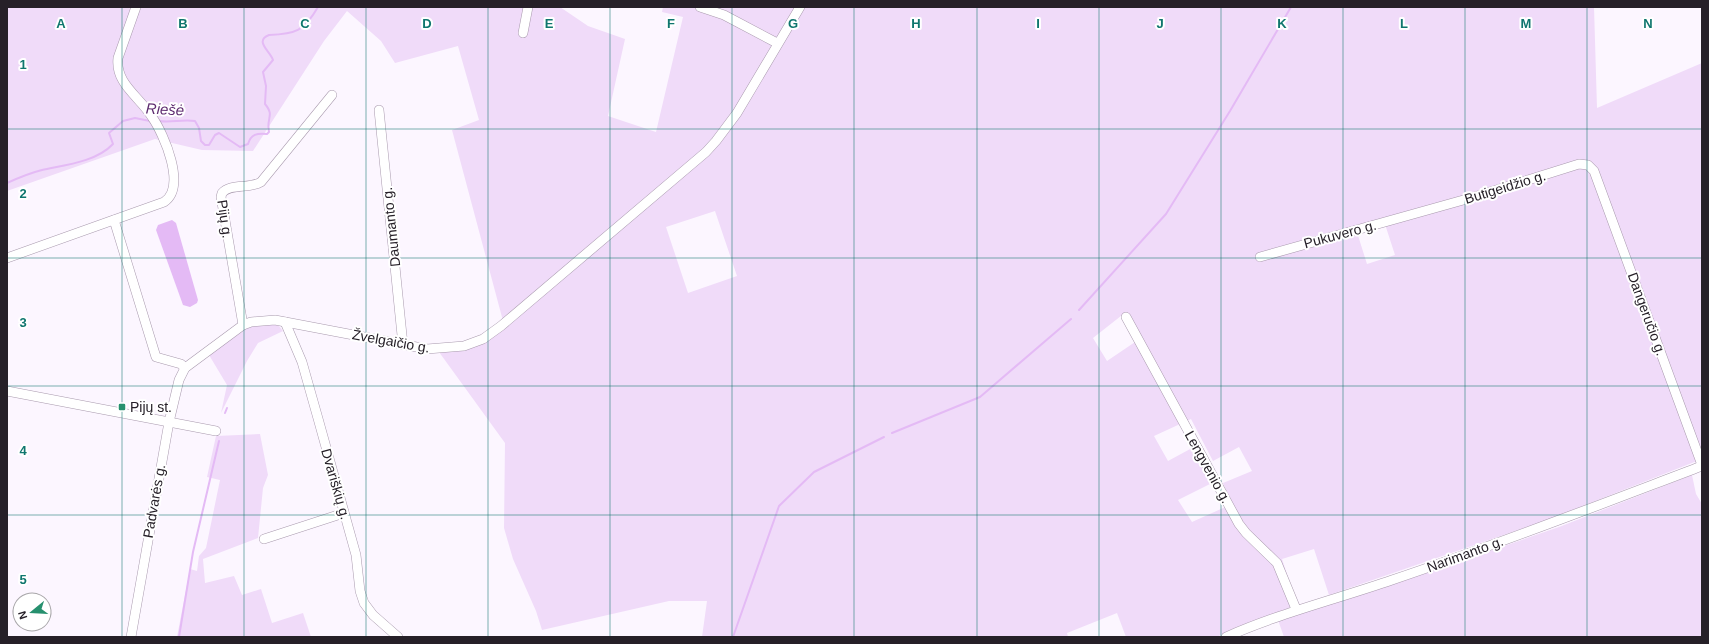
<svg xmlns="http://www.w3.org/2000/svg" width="1709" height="644" font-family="Arial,sans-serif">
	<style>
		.green { fill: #f0dbf9; fill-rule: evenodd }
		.water { fill: #e4baf5 }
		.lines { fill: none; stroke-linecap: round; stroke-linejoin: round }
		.stream { stroke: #e4baf5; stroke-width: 2 }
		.minor-casing { stroke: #a99aae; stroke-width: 10 }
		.minor { stroke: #fff; stroke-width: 9 }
		.grid { fill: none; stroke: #0f766e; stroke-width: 1; stroke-opacity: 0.55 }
		.poi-dot { fill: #27906e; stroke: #fff; stroke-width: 1.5 }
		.labels { text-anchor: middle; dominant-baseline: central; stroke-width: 4; stroke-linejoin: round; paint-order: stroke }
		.street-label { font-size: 14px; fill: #262028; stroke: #fff }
		.poi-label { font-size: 14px; fill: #262028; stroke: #fff; text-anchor: start }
		.water-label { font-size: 15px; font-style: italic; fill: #5e2c70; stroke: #fff }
		.grid-label { font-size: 13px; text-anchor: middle; font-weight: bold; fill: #0f766e; stroke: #fff; stroke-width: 4; stroke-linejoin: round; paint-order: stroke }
	</style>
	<rect width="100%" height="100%" fill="#fcf6ff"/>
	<g class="green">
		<polygon points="7,7 560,7 588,26 625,39 608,116 656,132 683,17 662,12 663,7 797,7 733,112 703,150 503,321 452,130 479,120 458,46 395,63 381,41 347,11 324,41 253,151 202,150 155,139 7,191"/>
		<path d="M803,7H1594L1597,108L1702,63V459L1547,520L1329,595L1314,549L1282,559L1297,605L1232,629L1217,637H1126L1117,613L1067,633L1068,637H702L707,601H669L542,630L536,611L513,559L504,528L505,443L439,352L474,346L708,154ZM715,211L737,276L688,293L666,227ZM1383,218L1395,255L1367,264L1355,226ZM1126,312L1141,338L1107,361L1093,338ZM1191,419L1213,461L1239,447L1252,471L1223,483L1232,504L1192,522L1178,500L1212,483L1192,448L1168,461L1154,436Z"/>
		<polygon points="270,323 279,326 283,331 258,343 247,361 221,413 227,385 209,355 249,327"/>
		<polygon points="260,434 268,475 263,488 258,538 203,559 205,583 234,576 242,595 261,589 272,623 303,613 311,637 177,637 190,569 197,571 199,556 206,548 220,480 207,477 216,436"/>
		<polygon points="1692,475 1696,494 1702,504 1702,637 1284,637 1278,620 1475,556 1559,527"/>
	</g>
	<polygon class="water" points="172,220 176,223 198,300 197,303 190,307 183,305 156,230 158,225"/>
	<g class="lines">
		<g class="stream">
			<path d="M159,121C171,123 182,119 195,121L199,128L201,141L205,145H209L215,135L219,133L240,147L248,144C251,134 257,133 267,134L269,132C266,117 275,116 265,104L266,86L263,72L273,60C270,51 254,41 269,35C296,34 304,31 318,7"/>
			<path d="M7,183C18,178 30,173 42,170C65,165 96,162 113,144L109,133L123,121L135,118L150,121"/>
			<polyline points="1079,310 1166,214 1230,111 1291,7"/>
			<polyline points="225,413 227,408"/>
			<polyline points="892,433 980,397 1071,319"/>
			<polyline points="179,637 193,552 219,441"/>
			<polyline points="733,637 779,506 814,472 884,437"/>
		</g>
		<defs>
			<g id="minor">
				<polyline points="700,7 724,15 777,43"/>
				<polyline points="523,33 528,7"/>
				<polyline points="379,110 403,345"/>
				<polyline points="114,220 156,357 181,364 185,368"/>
				<polyline points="1260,257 1474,197 1579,164 1588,165 1594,171 1702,465"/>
				<path d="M7,258L164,202C187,187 164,134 152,117C140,97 115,84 118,58L136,7"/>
				<polyline points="1126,317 1239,524 1246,533 1277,563 1296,609"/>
				<polyline points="285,322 302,362 319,422 356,555 360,591 364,603 373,615 398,637"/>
				<path d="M243,325L221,197L222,193C230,183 250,189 261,182L332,95"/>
				<polyline points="7,391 216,431"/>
				<polyline points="264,539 344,513"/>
				<polyline points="131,637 169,422 179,380 185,368 243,325 251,322 275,320 427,349 464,346 483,339 501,326 706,152 716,141 737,113 800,7"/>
				<path d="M1226,637C1280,613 1337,599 1392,580C1496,545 1599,505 1702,466"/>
			</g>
		</defs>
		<use href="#minor" class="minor-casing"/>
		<use href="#minor" class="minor"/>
	</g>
	<path class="grid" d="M122,7V637M244,7V637M366,7V637M488,7V637M610,7V637M732,7V637M854,7V637M977,7V637M1099,7V637M1221,7V637M1343,7V637M1465,7V637M1587,7V637M7,129H1702M7,258H1702M7,386H1702M7,515H1702"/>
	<rect class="poi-dot" x="118" y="403" width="8" height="8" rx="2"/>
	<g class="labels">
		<g class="street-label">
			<text transform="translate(1505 187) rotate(-17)">Butigeidžio g.</text>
			<text transform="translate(225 219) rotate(82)">Pijų g.</text>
			<text transform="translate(391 227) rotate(-96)">Daumanto g.</text>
			<text transform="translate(1340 234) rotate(-15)">Pukuvero g.</text>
			<text transform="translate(1647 314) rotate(70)">Dangeručio g.</text>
			<text transform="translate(391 341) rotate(10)">Žvelgaičio g.</text>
			<text transform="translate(1208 467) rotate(61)">Lengvenio g.</text>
			<text transform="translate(336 484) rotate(74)">Dvariškių g.</text>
			<text transform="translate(154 501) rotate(-80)">Padvarės g.</text>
			<text transform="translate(1465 554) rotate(-20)">Narimanto g.</text>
		</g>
		<g class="poi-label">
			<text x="130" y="407">Pijų st.</text>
		</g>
		<g class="water-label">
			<text transform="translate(165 109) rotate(3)">Riešė</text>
		</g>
	</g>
	<g class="grid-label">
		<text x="61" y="28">A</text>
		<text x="183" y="28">B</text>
		<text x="305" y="28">C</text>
		<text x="427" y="28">D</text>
		<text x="549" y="28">E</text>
		<text x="671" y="28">F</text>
		<text x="793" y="28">G</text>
		<text x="916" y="28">H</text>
		<text x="1038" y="28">I</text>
		<text x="1160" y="28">J</text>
		<text x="1282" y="28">K</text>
		<text x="1404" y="28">L</text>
		<text x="1526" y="28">M</text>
		<text x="1648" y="28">N</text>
		<text x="23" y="69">1</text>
		<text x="23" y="198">2</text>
		<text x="23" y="327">3</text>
		<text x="23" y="455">4</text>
		<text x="23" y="584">5</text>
	</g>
	<rect width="1709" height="644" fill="none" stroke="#262028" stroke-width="16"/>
	<g transform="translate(32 612) rotate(252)"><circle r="19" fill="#ffffff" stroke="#a8a6a9"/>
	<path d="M0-3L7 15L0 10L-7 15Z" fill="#27906e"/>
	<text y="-6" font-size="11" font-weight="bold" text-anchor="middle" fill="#262028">N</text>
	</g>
</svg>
